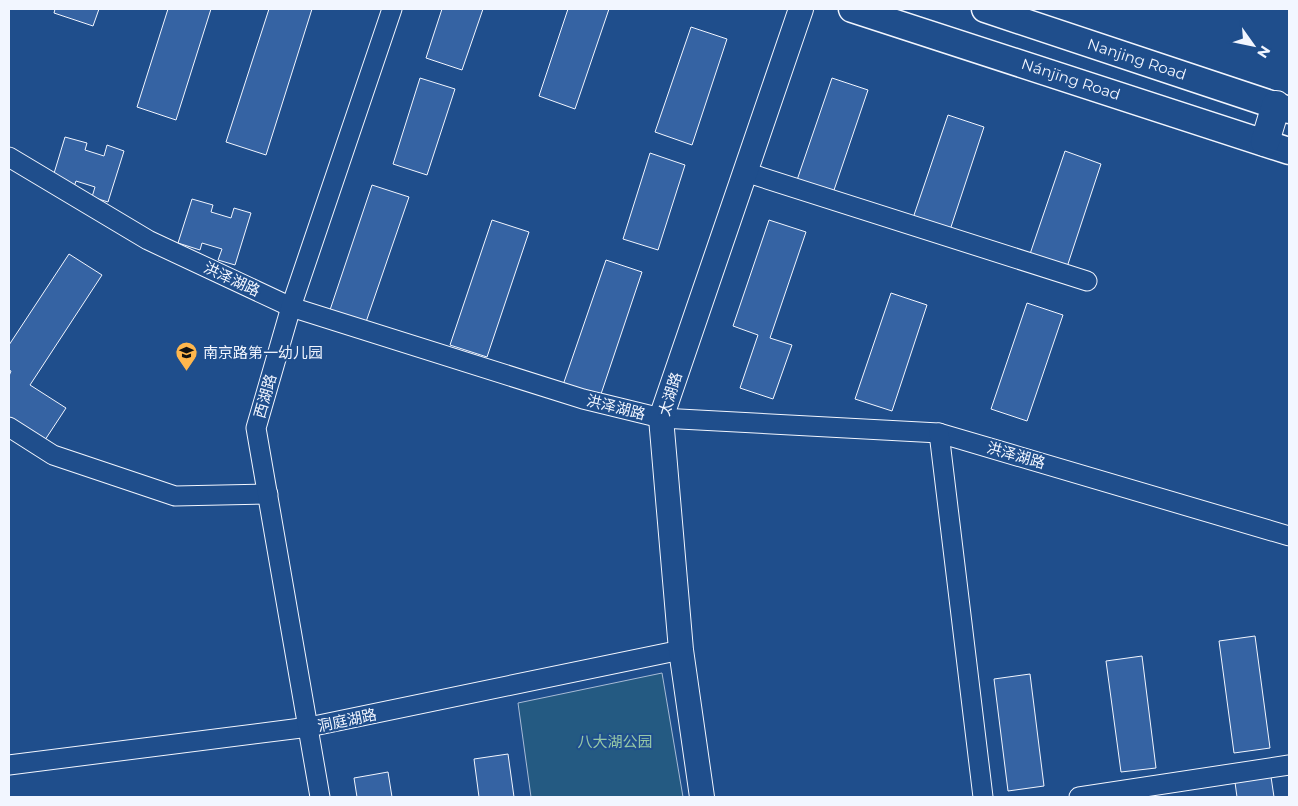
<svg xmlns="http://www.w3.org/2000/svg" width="1298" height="806" font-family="Montserrat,'Noto Sans SC',sans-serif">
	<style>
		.green { fill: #245a82; stroke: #a8bbd7 }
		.building { fill: #3563a3; stroke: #f2f6ff }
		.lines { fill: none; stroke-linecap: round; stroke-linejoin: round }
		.minor-casing { stroke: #f2f6ff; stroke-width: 21 }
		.tertiary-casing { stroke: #f2f6ff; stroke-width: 26 }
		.secondary-casing { stroke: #f2f6ff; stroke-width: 29 }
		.primary-casing { stroke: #f2f6ff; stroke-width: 30 }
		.minor { stroke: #1f4e8c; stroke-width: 19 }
		.tertiary { stroke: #1f4e8c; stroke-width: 24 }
		.secondary { stroke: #1f4e8c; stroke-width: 26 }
		.primary { stroke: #1f4e8c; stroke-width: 28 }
		.labels { text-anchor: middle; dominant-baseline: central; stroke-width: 4; stroke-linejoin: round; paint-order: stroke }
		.street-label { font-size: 15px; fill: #f2f6ff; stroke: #1f4e8c }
		.poi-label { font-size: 15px; fill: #f2f6ff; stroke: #1f4e8c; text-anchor: start }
		.park-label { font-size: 15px; fill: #97c8a6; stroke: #1f4e8c }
	</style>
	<rect width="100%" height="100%" fill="#1f4e8c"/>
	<polygon class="green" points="662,673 683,797 531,797 518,703"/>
	<g class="building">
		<polygon points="55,9 99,9 93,26 54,13"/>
		<polygon points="168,9 211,9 176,120 137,107"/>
		<polygon points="269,9 312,9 266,155 226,142"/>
		<polygon points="442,9 483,9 462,70 426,58"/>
		<polygon points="568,9 609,9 575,109 539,96"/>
		<polygon points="691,27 727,39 692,145 655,132"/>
		<polygon points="420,78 455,89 427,175 393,164"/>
		<polygon points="832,78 868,90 832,196 796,183"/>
		<polygon points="948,115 984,127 949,233 912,221"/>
		<polygon points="65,137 87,143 85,150 104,156 107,145 124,151 108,202 92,197 95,187 76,181 74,187 52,180"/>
		<polygon points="1065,151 1101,164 1066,270 1029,257"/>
		<polygon points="650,153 685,165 658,250 623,239"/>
		<polygon points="372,185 409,197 366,322 330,310"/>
		<polygon points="192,199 213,205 211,212 231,218 234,208 251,213 235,265 218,260 222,249 202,243 200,250 178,243"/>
		<polygon points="492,220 529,232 487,357 450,345"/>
		<polygon points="769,220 806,232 770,338 792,345 773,399 740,388 758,335 733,326"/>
		<polygon points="69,254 102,275 30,385 66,408 43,443 9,420 9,376 11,371 9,370 9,345"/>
		<polygon points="606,260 642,272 600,397 563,385"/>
		<polygon points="891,293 927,305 892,411 855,399"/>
		<polygon points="1027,303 1063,315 1027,421 991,409"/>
		<polygon points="1255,636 1270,748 1234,753 1219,641"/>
		<polygon points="1142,656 1156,768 1121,772 1106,661"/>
		<polygon points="1030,674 1044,786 1008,791 994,679"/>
		<polygon points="508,754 514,797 479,797 474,759"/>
		<polygon points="1270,770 1274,797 1237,797 1234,775"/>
		<polygon points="388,772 392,797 357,797 354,778"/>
	</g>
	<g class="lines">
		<defs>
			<g id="minor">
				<polyline points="9,157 148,240 291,307 583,399 661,418 939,433 1289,536"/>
				<polyline points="745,172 1087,281"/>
				<polyline points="9,427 53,455 175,496 268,494"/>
				<polyline points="939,433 983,797"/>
				<polyline points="9,765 309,727 681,650"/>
				<polyline points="320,797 256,428 291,307 392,9"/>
				<polyline points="1079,797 1289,765"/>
			</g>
			<polyline id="tertiary" points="702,797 681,650 661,418 801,9"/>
			<g id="secondary">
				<polyline points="852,9 1289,151"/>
				<polyline points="985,9 1289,110"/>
			</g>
			<polyline id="primary" points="1265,142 1276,105"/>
		</defs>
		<use href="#minor" class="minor-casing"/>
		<use href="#tertiary" class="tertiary-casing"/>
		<use href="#secondary" class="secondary-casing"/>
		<use href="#primary" class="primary-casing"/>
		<use href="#minor" class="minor"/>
		<use href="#tertiary" class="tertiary"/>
		<use href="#secondary" class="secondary"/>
		<use href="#primary" class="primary"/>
	</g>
	<defs>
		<symbol id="school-pin" viewBox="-11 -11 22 30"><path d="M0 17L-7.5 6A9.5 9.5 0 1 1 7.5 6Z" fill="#ffb74d" stroke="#1f4e8c"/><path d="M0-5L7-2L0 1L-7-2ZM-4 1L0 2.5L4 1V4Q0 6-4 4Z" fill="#111"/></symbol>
	</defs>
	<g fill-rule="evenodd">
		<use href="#school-pin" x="174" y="340" width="25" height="34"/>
	</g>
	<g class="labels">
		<g class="street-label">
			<text transform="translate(1137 59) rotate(18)">Nanjing Road</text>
			<text transform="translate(1071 79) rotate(18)">Nánjīng Road</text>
			<text transform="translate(232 279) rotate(25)">洪泽湖路</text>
			<text transform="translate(670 394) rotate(-73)">太湖路</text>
			<text transform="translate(265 396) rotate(-74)">西湖路</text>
			<text transform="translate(616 407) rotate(14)">洪泽湖路</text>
			<text transform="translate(1016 455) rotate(16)">洪泽湖路</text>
			<text transform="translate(347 720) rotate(-12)">洞庭湖路</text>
		</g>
		<g class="poi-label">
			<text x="203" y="352">南京路第一幼儿园</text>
		</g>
		<g class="park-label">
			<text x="615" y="741">八大湖公园</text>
		</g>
	</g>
	<rect width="1298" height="806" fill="none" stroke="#f2f6ff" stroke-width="20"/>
	<g transform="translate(1253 45) rotate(123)" stroke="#1f4e8c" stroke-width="4" paint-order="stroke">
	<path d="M0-4L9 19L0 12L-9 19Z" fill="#f2f6ff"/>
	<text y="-8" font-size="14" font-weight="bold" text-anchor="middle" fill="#f2f6ff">N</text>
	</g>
</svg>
